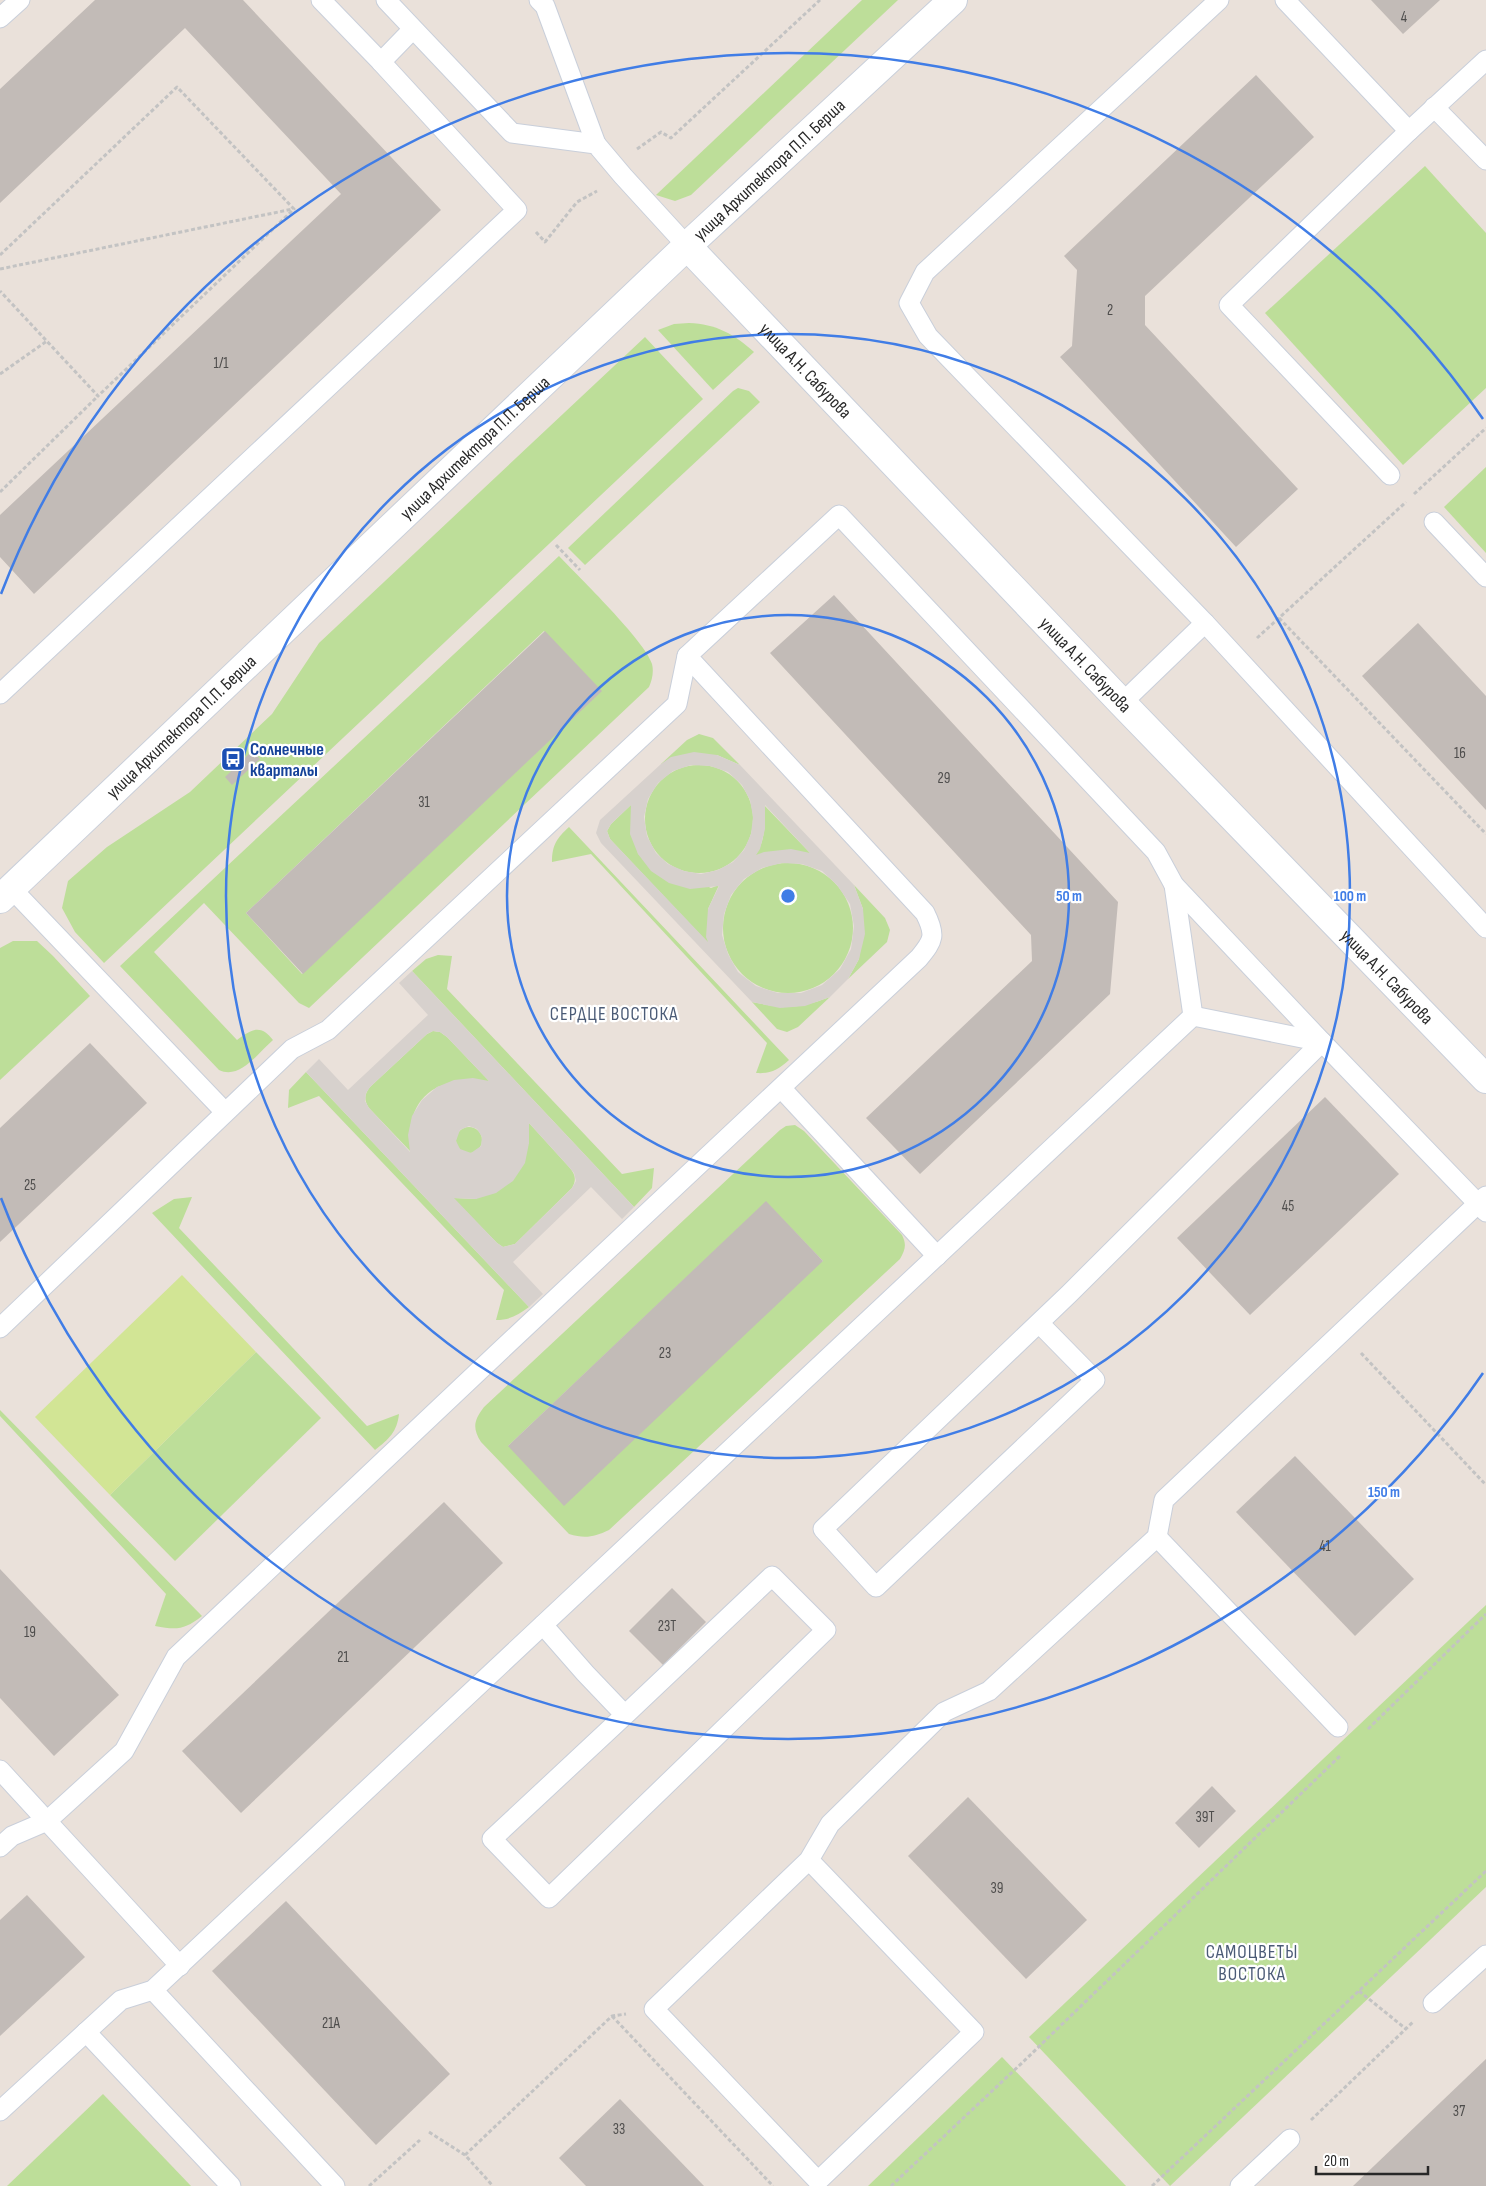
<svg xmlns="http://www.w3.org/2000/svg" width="1486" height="2186" font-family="'Sofia Sans Condensed',sans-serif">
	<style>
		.green { fill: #bdde99; fill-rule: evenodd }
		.pitch { fill: #d2e595 }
		.plaza { fill: #d7d1cd; fill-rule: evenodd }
		.building { fill: #c2bbb7 }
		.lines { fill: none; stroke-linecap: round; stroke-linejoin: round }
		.lane-casing { stroke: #c9cfda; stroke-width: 21 }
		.secondary-casing { stroke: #c9cfda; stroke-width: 30 }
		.path { stroke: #c3c3c3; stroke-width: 3; stroke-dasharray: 4 2.5; stroke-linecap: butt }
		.lane { stroke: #fff; stroke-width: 19 }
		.secondary { stroke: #fff; stroke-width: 28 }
		.ring { fill: none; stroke: #407de6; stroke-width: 2.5 }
		.labels { text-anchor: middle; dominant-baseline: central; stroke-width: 4.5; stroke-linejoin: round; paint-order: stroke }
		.number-label { font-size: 15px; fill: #4e4d4c }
		.street-label { font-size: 18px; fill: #282828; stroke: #fff }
		.transit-label { font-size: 18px; font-weight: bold; fill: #164399; stroke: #fff; text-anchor: start }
		.neighbourhood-label { font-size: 19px; letter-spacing: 1px; fill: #4b5b76; stroke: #fff }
		.centre { fill: #407de6; stroke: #fff; stroke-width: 2.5 }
		.ring-label { font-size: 15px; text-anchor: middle; font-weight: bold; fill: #407de6; stroke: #fff; stroke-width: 4.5; stroke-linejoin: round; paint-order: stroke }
	</style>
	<rect width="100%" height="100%" fill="#eae1da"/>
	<g class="green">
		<polygon points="862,0 898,0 691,195 675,201 656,195"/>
		<polygon points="1425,166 1486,233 1486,388 1403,465 1265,313"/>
		<path d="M689,323C716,324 734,334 754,352L713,390L658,330L674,324Z"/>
		<polygon points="645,337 703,399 104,963 75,932 62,908 68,881 107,847 190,792 272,714 319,643"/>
		<polygon points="738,388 749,391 760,402 585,565 568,548 733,391"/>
		<polygon points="1486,467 1486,553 1444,507"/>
		<path d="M559,556C578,576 646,642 652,664C654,672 652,680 649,687L309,1008L299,1003L204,903L154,952L237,1040C251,1030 260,1023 273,1040C258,1053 240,1080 219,1070L120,966ZM544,631L601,691L302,974L246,913Z"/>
		<polygon points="699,734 713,738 740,765 717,755 661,764 687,740"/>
		<circle cx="699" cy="819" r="54"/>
		<polygon points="632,804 638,854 711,888 719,885 708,909 709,944 610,839 607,831 611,824"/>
		<path d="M764,805L811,854L755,856C766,840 765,823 764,805Z"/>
		<path d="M569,827L789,1060C778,1070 771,1074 756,1073L767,1043L591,854L552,862C552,845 557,838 569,827Z"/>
		<circle cx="788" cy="928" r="65"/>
		<polygon points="854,885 885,918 890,930 887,942 848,979 859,959 863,909"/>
		<polygon points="13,941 37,941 53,956 90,996 0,1080 0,948"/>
		<polygon points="438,955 452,956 447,989 622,1174 654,1168 652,1188 634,1207 412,971 426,959"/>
		<path d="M830,997L798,1027L787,1032L777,1029L752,1002C785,1009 798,1009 830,997Z"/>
		<path d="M433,1031L440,1032L447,1037L489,1081C478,1082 443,1083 436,1088C412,1101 407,1128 411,1152L369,1108C364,1100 364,1095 370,1087L427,1034Z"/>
		<path d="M306,1072L529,1307C518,1315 510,1320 496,1320L504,1290L319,1096L288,1108L289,1090Z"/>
		<path d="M529,1123L569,1167C575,1174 577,1179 572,1188L515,1244L503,1247L497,1243L453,1198L476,1199L529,1143Z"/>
		<path d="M795,1125L804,1131L902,1235C907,1245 905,1250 900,1259L609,1530C594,1537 585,1539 569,1534L481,1442C472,1428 474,1420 484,1407L780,1130L786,1126ZM766,1202L823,1261L508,1446Z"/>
		<circle cx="469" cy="1140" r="13"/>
		<path d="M192,1197L179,1228L367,1426L399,1414C397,1432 389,1439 375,1450L152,1213L174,1199Z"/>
		<polygon points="256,1352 321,1418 175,1561 110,1495"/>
		<path d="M0,1410L202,1616C184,1630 177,1630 155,1626L166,1594L0,1416Z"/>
		<polygon points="1486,1605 1486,1887 1170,2186 1029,2037"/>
		<polygon points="1002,2057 1126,2186 868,2186"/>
		<polygon points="103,2094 191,2186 7,2186"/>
	</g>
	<polygon class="pitch" points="182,1275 256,1352 110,1495 35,1417"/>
	<g class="plaza">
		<path d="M694,752L717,755L740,765L854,885L863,909L865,934L859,959L848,979L830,997L805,1006L780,1008L752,1002L601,843L596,833L600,820L661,764L671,757ZM691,765L710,766L728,772L742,785L750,800L753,817L751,834L744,850L733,862L718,870L701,874L684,871L668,864L656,853L647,836L644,817L648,799L658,783L673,771ZM631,805L630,834L638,854L651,871L669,883L690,889L719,886L708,909L706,937L708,942L610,839L607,831L611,824ZM765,805L810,853L791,849L764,852L756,855L760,849L765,829ZM782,863L802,864L822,871L837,885L850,904L854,926L851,949L840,969L822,985L801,993H778L756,986L738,972L728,954L722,935L724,914L731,895L744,879L762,868Z"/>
		<path d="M412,971L634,1207L622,1219L591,1187L513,1262L543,1294L529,1307L306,1072L319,1059L348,1090L428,1015L399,983ZM433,1031L440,1032L447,1037L489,1081L473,1078L454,1080L437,1087L422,1100L412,1116L408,1135L410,1152L369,1108L365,1101L366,1093L370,1087L427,1034ZM529,1123L569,1167L574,1173L576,1181L572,1188L515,1244L503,1247L497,1243L454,1198L476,1199L496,1193L513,1181L525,1163L529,1143ZM469,1126L477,1129L482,1137L481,1146L471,1153L460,1149L456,1141L460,1130Z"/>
	</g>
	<g class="building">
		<polygon points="95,0 243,0 441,210 34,594 0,557 0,515 341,194 185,28 0,203 0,89"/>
		<polygon points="1371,0 1440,0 1403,34"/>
		<polygon points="1256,75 1314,137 1145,296 1145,325 1298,489 1236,547 1060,357 1072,346 1077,270 1064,256"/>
		<polygon points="834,595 1118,902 1110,994 920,1174 866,1118 1032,961 1031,935 770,653"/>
		<polygon points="1418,623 1486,696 1486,810 1362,676"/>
		<polygon points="545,631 602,691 303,974 246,913"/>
		<polygon points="252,751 260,759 232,785 225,777"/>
		<polygon points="90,1043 147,1103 0,1242 0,1128"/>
		<polygon points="1325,1097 1399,1174 1250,1315 1177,1238"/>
		<polygon points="766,1201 823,1261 564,1506 508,1446"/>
		<polygon points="1295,1456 1414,1579 1355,1636 1236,1512"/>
		<polygon points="444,1502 503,1563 241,1813 182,1751"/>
		<polygon points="0,1569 119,1695 54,1756 0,1698"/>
		<polygon points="672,1588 706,1622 663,1665 629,1631"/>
		<polygon points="1212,1786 1236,1811 1199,1848 1175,1823"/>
		<polygon points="968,1797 1087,1920 1026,1979 908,1856"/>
		<polygon points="27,1895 85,1957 0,2036 0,1920"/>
		<polygon points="286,1901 450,2074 376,2145 212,1971"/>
		<polygon points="1486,2059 1486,2186 1353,2186"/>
		<polygon points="620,2099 704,2186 586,2186 559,2158"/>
	</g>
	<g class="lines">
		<defs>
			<g id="lane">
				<polyline points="321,0 381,62"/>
				<polyline points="386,0 512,133 596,144 623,176 687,246"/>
				<polyline points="539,0 545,6 596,144"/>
				<polyline points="1219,0 925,272 909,303 928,336 1205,623 1486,928"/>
				<polyline points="1285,0 1409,131 1229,305 1390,475"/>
				<polyline points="0,18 20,0"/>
				<polyline points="1434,107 1486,160"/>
				<polyline points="1409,131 1486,60"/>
				<polyline points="1434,522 1486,577"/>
				<polyline points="0,694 517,210 381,62 413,29"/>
				<polyline points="1122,703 1205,623"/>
				<polyline points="1174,885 1193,1016"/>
				<polyline points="11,888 225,1112"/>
				<polyline points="1193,1016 1322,1042"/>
				<polyline points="781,1088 937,1256"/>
				<polyline points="1039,1323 1095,1380 876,1587 823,1529 1069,1294 1322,1042"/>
				<polyline points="0,1328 292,1049 328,1030 677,704 687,656 839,515 1156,852 1174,885 1322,1042 1486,1212"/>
				<polyline points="1157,1537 1338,1727"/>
				<polyline points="543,1625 585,1673 625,1715 492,1839 549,1898 826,1630 772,1576 625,1715"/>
				<polyline points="0,1770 180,1966"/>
				<path d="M0,1847L12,1836L47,1821L124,1751L176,1657L500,1351L919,958C934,940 936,935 925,913L687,656"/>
				<polyline points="809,1860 974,2032 818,2181 654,2009 809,1860 830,1824 944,1712 989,1691 1157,1537 1164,1500 1486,1196"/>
				<polyline points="153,1990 335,2186"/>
				<polyline points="1433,2003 1486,1955"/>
				<polyline points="86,2032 231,2186"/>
				<polyline points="0,2111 121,2000 153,1990 1193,1016"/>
				<polyline points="1240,2186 1290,2139"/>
			</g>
			<g id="secondary">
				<path id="s1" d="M687,246L1122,703L1486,1079"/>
				<path id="s2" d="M0,899L687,246L953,0"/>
			</g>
		</defs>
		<use href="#lane" class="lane-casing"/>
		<use href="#secondary" class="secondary-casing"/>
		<g class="path">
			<polyline points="637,149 661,132 671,138 820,0"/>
			<polyline points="536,232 545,242 577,202 597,191"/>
			<polyline points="0,255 177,87 294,209 98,396 0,291"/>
			<polyline points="0,269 293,209"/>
			<polyline points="0,374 47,341"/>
			<polyline points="0,492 98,396"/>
			<polyline points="1414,494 1486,428"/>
			<polyline points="556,545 580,570"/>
			<polyline points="1279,618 1486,834"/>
			<polyline points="1257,638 1406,502"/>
			<polyline points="1361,1353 1486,1485"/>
			<polyline points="1368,1729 1486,1614"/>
			<polyline points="1359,1991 1406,2029"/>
			<polyline points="612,2016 773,2186"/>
			<polyline points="1311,2120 1413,2022"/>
			<polyline points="429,2132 465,2155 493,2186"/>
			<polyline points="465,2155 612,2016 626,2014"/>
			<polyline points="369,2186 420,2140"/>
			<polyline points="891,2186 1024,2061 1340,1756"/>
			<polyline points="1152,2186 1486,1871"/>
		</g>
		<use href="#lane" class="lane"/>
		<use href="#secondary" class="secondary"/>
	</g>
	<g class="ring">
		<circle cx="788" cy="896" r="281"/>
		<circle cx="788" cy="896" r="562"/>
		<path d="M1483 1373A843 843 0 0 1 1 1198M1 594A843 843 0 0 1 1483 419"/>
	</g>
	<defs>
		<symbol id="bus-square" viewBox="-11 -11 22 22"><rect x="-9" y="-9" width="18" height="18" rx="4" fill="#1a4fb4" stroke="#fff"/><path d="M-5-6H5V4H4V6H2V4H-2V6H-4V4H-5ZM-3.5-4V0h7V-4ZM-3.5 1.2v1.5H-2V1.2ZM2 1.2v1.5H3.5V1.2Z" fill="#fff"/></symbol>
	</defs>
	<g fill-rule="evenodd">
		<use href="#bus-square" x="219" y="745" width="28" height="28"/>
	</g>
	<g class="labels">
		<g class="number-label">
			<text x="1404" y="17">4</text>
			<text x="1110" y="310">2</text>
			<text x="221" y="363">1/1</text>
			<text x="1460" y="753">16</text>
			<text x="944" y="778">29</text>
			<text x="424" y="802">31</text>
			<text x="30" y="1185">25</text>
			<text x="1288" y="1206">45</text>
			<text x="665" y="1353">23</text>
			<text x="1325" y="1546">41</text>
			<text x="667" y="1626">23Т</text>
			<text x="30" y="1632">19</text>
			<text x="343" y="1657">21</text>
			<text x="1205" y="1817">39Т</text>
			<text x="997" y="1888">39</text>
			<text x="331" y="2023">21А</text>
			<text x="1459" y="2111">37</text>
			<text x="619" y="2129">33</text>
		</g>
		<g class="street-label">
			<text stroke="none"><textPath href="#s2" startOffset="1060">улица Архитектора П.П. Берша</textPath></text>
			<text stroke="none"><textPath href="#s1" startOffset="172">улица А.Н. Сабурова</textPath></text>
			<text stroke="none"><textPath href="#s2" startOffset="655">улица Архитектора П.П. Берша</textPath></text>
			<text stroke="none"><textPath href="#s1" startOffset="578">улица А.Н. Сабурова</textPath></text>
			<text stroke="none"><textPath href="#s2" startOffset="250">улица Архитектора П.П. Берша</textPath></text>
			<text stroke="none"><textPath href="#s1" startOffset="1012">улица А.Н. Сабурова</textPath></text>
		</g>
		<g class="transit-label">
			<text x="250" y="749">Солнечные<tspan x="250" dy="21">кварталы</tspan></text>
		</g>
		<g class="neighbourhood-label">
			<text x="614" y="1014">СЕРДЦЕ ВОСТОКА</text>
			<text x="1252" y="1952">САМОЦВЕТЫ<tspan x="1252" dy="22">ВОСТОКА</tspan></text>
		</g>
	</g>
	<circle cx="788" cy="896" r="8" class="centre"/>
	<g class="ring-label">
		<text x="1069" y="901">50 m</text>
		<text x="1350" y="901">100 m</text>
		<text x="1384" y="1497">150 m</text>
	</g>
	<path d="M1316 2166v8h112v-8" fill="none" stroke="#282828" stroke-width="2.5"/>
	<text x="1324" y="2166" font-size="15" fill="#282828" stroke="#ffffff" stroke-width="4" paint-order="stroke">20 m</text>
</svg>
